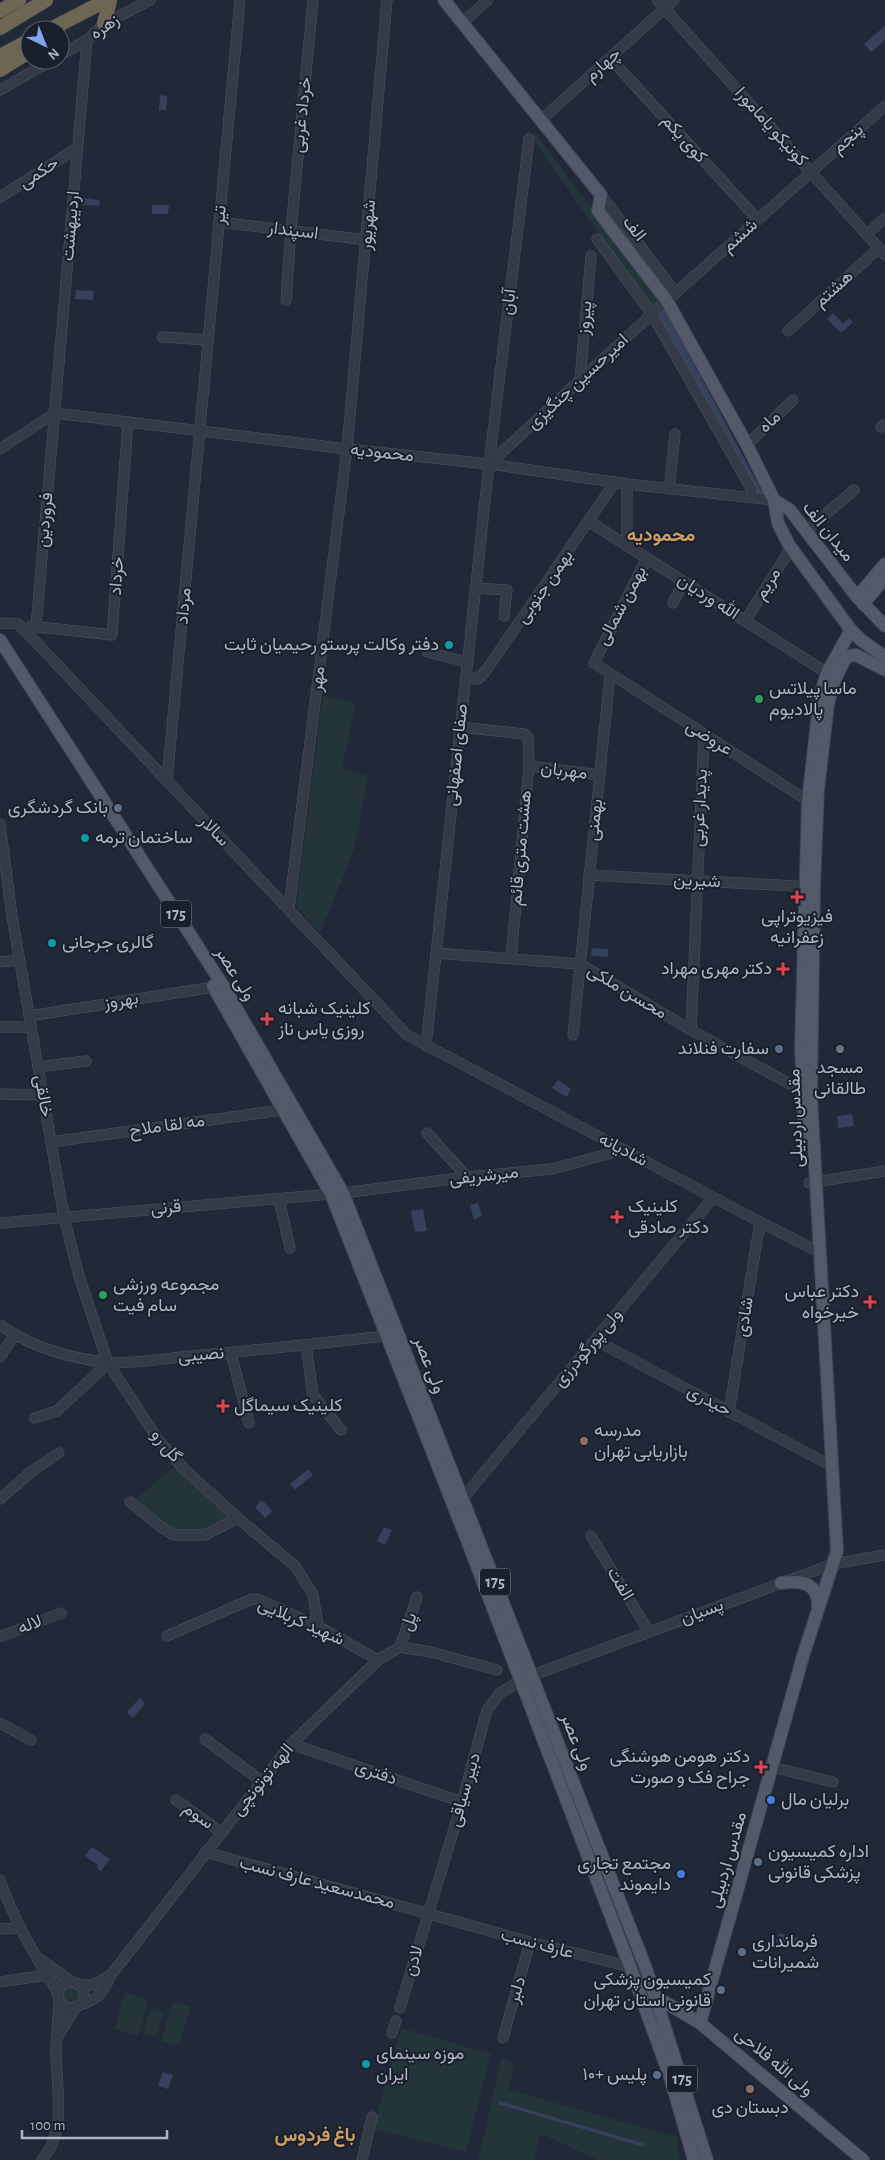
<svg xmlns="http://www.w3.org/2000/svg" width="885" height="2160" font-family="'Alegreya Sans',Vazirmatn,sans-serif">
	<style>
		.green { fill: #243539 }
		.water { fill: #36415e }
		.lines { fill: none; stroke-linecap: round; stroke-linejoin: round }
		.stream { stroke: #36415e; stroke-width: 3 }
		.minor-casing { stroke: #4f5562; stroke-width: 11 }
		.major-casing { stroke: #3e4351; stroke-width: 14 }
		.highway-casing { stroke: #3c424f; stroke-width: 15 }
		.minor { stroke: #353a47; stroke-width: 10 }
		.major { stroke: #535968; stroke-width: 12 }
		.highway { stroke: #6d6652; stroke-width: 14 }
		.culture-dot { fill: #0f9aa8; stroke: #1a1f2c; stroke-width: 2 }
		.leisure-dot { fill: #2e9e5b; stroke: #1a1f2c; stroke-width: 2 }
		.service-dot { fill: #5c6f8a; stroke: #1a1f2c; stroke-width: 2 }
		.health-dot { fill: #e0444e; stroke: #1a1f2c; stroke-width: 2 }
		.worship-dot { fill: #6b7280; stroke: #1a1f2c; stroke-width: 2 }
		.education-dot { fill: #8d6e63; stroke: #1a1f2c; stroke-width: 2 }
		.shop-dot { fill: #3f7fe0; stroke: #1a1f2c; stroke-width: 2 }
		.labels { text-anchor: middle; dominant-baseline: central; stroke-width: 4; stroke-linejoin: round; paint-order: stroke }
		.shield { fill: #1a1f2c; stroke: #828896; stroke-width: 1 }
		.shield-label { font-size: 16px; font-weight: bold; fill: #afb5c4 }
		.street-label { font-size: 18px; fill: #afb5c4; stroke: #1a1f2c }
		.poi-label { font-size: 18px; fill: #afb5c4; stroke: #1a1f2c; text-anchor: start }
		.neighbourhood-label { font-size: 19px; font-weight: bold; fill: #ce9d60; stroke: #1a1f2c }
	</style>
	<rect width="100%" height="100%" fill="#212837"/>
	<g class="green">
		<polygon points="535,132 660,301 651,309 533,139"/>
		<polygon points="323,696 356,703 342,768 368,776 354,850 320,933 296,907"/>
		<polygon points="176,1465 231,1516 203,1531 174,1531 135,1500"/>
		<circle cx="71" cy="1995" r="11"/>
		<polygon points="125,1992 148,2000 138,2036 114,2029"/>
		<polygon points="173,2001 191,2007 179,2046 161,2041"/>
		<polygon points="151,2007 164,2011 156,2037 143,2033"/>
		<polygon points="401,2028 491,2054 466,2152 373,2129"/>
		<polygon points="502,2057 514,2064 509,2090 677,2137 679,2160 598,2160 541,2134 534,2160 478,2160"/>
	</g>
	<g class="water">
		<polygon points="885,26 885,40 871,52 864,44"/>
		<polygon points="160,95 167,96 166,110 159,110"/>
		<polygon points="83,198 100,200 99,206 82,205"/>
		<polygon points="152,205 169,205 168,214 152,214"/>
		<polygon points="76,290 94,291 93,300 75,299"/>
		<polygon points="664,308 765,497 759,497 656,315"/>
		<polygon points="833,313 843,323 849,318 853,322 841,333 827,319"/>
		<polygon points="592,948 608,949 608,957 591,956"/>
		<polygon points="558,1080 571,1089 567,1097 552,1088"/>
		<polygon points="852,1114 854,1126 838,1128 837,1116"/>
		<polygon points="478,1203 482,1215 474,1220 470,1205"/>
		<polygon points="423,1209 427,1231 415,1232 411,1211"/>
		<polygon points="308,1469 313,1475 295,1490 290,1484"/>
		<polygon points="262,1500 273,1511 265,1518 255,1507"/>
		<polygon points="384,1527 392,1530 385,1545 377,1541"/>
		<polygon points="140,1698 145,1704 133,1718 127,1712"/>
		<polygon points="92,1847 110,1859 101,1871 97,1868 98,1865 85,1856"/>
		<polygon points="779,1933 798,1938 795,1947 776,1942"/>
		<polygon points="163,2072 173,2075 168,2089 158,2086"/>
	</g>
	<g class="lines">
		<polyline class="stream" points="500,2103 643,2145"/>
		<defs>
			<g id="minor">
				<polyline points="657,0 885,255"/>
				<polyline points="462,23 488,0"/>
				<polyline points="60,55 87,40 104,24 150,0"/>
				<polyline points="610,58 758,220"/>
				<polyline points="0,90 52,60"/>
				<polyline points="540,121 674,0"/>
				<polyline points="601,195 676,293"/>
				<polyline points="0,197 77,148"/>
				<polyline points="219,222 367,240"/>
				<polyline points="867,234 885,218"/>
				<polyline points="597,239 652,314 752,490"/>
				<polyline points="286,300 291,230 313,0"/>
				<polyline points="788,331 879,248"/>
				<polyline points="162,337 208,340"/>
				<polyline points="580,380 591,256"/>
				<polyline points="881,427 885,424"/>
				<polyline points="747,445 793,400"/>
				<polyline points="0,449 55,413 347,449 489,464 627,484 774,500"/>
				<polyline points="489,464 652,314 885,106"/>
				<polyline points="669,489 675,434"/>
				<polyline points="590,522 827,673"/>
				<polyline points="806,531 854,490"/>
				<polyline points="627,545 627,484"/>
				<polyline points="647,558 594,663 808,801"/>
				<polyline points="475,588 507,590 504,616"/>
				<polyline points="673,603 684,582"/>
				<polyline points="745,621 791,548"/>
				<polyline points="0,623 18,624 33,639 407,1035 760,1222 813,1249 820,1250"/>
				<polyline points="31,626 112,635 128,422"/>
				<polyline points="36,627 87,40"/>
				<polyline points="427,652 467,662"/>
				<polyline points="466,677 478,679 485,672 615,482"/>
				<polyline points="460,727 525,734 528,737 529,766 511,958"/>
				<polyline points="529,766 600,775"/>
				<polyline points="167,781 240,0"/>
				<polyline points="0,824 12,916 64,1217 79,1276 108,1363 159,1441 183,1468 238,1518 296,1567 313,1595 318,1626"/>
				<polyline points="589,875 813,887"/>
				<polyline points="289,909 347,449 387,0"/>
				<polyline points="436,953 580,964 691,1030 808,1094"/>
				<polyline points="0,962 19,960"/>
				<polyline points="29,1016 214,987"/>
				<polyline points="0,1027 31,1027"/>
				<polyline points="691,1030 704,735"/>
				<polyline points="573,1035 610,675"/>
				<polyline points="426,1046 489,464 529,139"/>
				<polyline points="38,1067 86,1061"/>
				<polyline points="0,1094 43,1095"/>
				<polyline points="427,1133 467,1177"/>
				<polyline points="51,1142 282,1110"/>
				<polyline points="809,1183 885,1171"/>
				<polyline points="343,1193 467,1177 552,1169 623,1150"/>
				<polyline points="279,1199 290,1248"/>
				<polyline points="0,1223 331,1194"/>
				<path d="M0,1325C32,1347 68,1358 106,1362C128,1365 160,1359 182,1357C251,1351 319,1343 387,1336"/>
				<polyline points="595,1340 824,1462"/>
				<polyline points="306,1345 313,1395 341,1430"/>
				<polyline points="231,1353 249,1423"/>
				<polyline points="0,1357 15,1335"/>
				<polyline points="729,1412 760,1222"/>
				<polyline points="35,1418 57,1411 108,1363"/>
				<polyline points="463,1498 713,1198"/>
				<polyline points="0,1499 32,1471 59,1453"/>
				<polyline points="130,1502 161,1527 174,1535 205,1535 238,1518"/>
				<polyline points="591,1536 649,1632"/>
				<polyline points="167,1636 252,1599 260,1600 318,1626 378,1660"/>
				<polyline points="0,1637 61,1613"/>
				<polyline points="400,1647 417,1597"/>
				<polyline points="0,1723 31,1740"/>
				<polyline points="205,1739 261,1781"/>
				<polyline points="291,1744 462,1802"/>
				<polyline points="772,1767 833,1782"/>
				<polyline points="176,1800 221,1832"/>
				<polyline points="205,1852 530,1942 647,1971"/>
				<path d="M0,1880C14,1920 35,1956 58,1993"/>
				<polyline points="0,1929 20,1928"/>
				<polyline points="38,1958 72,1982"/>
				<circle cx="71" cy="1995" r="13"/>
				<polyline points="0,1982 47,1975"/>
				<polyline points="79,1985 93,1985 111,1975"/>
				<path d="M80,2005C98,1999 104,1992 111,1975L291,1744L378,1660L400,1647L431,1652L497,1670"/>
				<polyline points="400,2008 462,1802 487,1710 499,1694 521,1680 541,1672 833,1564 885,1555"/>
				<polyline points="392,2033 396,2021"/>
				<polyline points="58,2036 76,2007"/>
				<polyline points="503,2038 530,1942"/>
				<path d="M42,2160C68,2130 56,2088 56,2052C56,2036 58,2019 59,2002"/>
				<polyline points="362,2160 372,2117"/>
			</g>
			<g id="major">
				<polyline points="444,0 601,195 598,211 667,301 747,445 774,500 778,523 789,545 851,630 861,640 885,657"/>
				<polyline points="774,500 790,510 857,597 885,626"/>
				<polyline points="857,597 885,564"/>
				<polyline points="863,604 885,578"/>
				<polyline points="0,640 224,987 343,1193 647,1971 707,2160"/>
				<polyline points="213,986 331,1194 465,1535 631,1969 670,2077 694,2160"/>
				<polyline points="805,1134 801,1048 808,801 820,696 827,673 851,630"/>
				<path d="M781,1583C800,1580 819,1582 818,1607"/>
				<polyline points="656,1997 700,2023 863,2160"/>
				<polyline points="700,2023 803,1656 837,1551 811,1096 814,887 818,790 828,704 834,682 844,661 849,656 856,655 885,670"/>
			</g>
			<g id="highway">
				<polyline points="0,11 19,0"/>
				<polyline points="104,24 110,0"/>
				<polyline points="0,28 46,0"/>
				<polyline points="49,30 107,0"/>
				<polyline points="0,56 30,40"/>
				<polyline points="0,70 30,51"/>
			</g>
		</defs>
		<use href="#minor" class="minor-casing"/>
		<use href="#major" class="major-casing"/>
		<use href="#highway" class="highway-casing"/>
		<use href="#minor" class="minor"/>
		<use href="#major" class="major"/>
		<use href="#highway" class="highway"/>
	</g>
	<g class="culture-dot">
		<circle cx="449" cy="645" r="5"/>
		<circle cx="85" cy="838" r="5"/>
		<circle cx="52" cy="943" r="5"/>
		<circle cx="366" cy="2064" r="5"/>
	</g>
	<g class="leisure-dot">
		<circle cx="759" cy="699" r="5"/>
		<circle cx="103" cy="1295" r="5"/>
	</g>
	<g class="service-dot">
		<circle cx="118" cy="808" r="5"/>
		<circle cx="779" cy="1049" r="5"/>
		<circle cx="758" cy="1862" r="5"/>
		<circle cx="742" cy="1952" r="5"/>
		<circle cx="721" cy="1990" r="5"/>
		<circle cx="657" cy="2075" r="5"/>
	</g>
	<g class="health-dot">
		<path d="M794.5 889.5h5v5h5v5h-5v5h-5v-5h-5v-5h5z"/>
		<path d="M780.5 961.5h5v5h5v5h-5v5h-5v-5h-5v-5h5z"/>
		<path d="M264.5 1011.5h5v5h5v5h-5v5h-5v-5h-5v-5h5z"/>
		<path d="M614.5 1209.5h5v5h5v5h-5v5h-5v-5h-5v-5h5z"/>
		<path d="M867.5 1294.5h5v5h5v5h-5v5h-5v-5h-5v-5h5z"/>
		<path d="M220.5 1398.5h5v5h5v5h-5v5h-5v-5h-5v-5h5z"/>
		<path d="M758.5 1759.5h5v5h5v5h-5v5h-5v-5h-5v-5h5z"/>
	</g>
	<circle class="worship-dot" cx="840" cy="1049" r="5"/>
	<g class="education-dot">
		<circle cx="584" cy="1441" r="5"/>
		<circle cx="750" cy="2089" r="5"/>
	</g>
	<g class="shop-dot">
		<circle cx="771" cy="1800" r="5"/>
		<circle cx="681" cy="1874" r="5"/>
	</g>
	<g class="labels">
		<g class="shield">
			<rect x="161" y="900.5" width="30" height="27" rx="4"/>
			<rect x="480" y="1568.5" width="30" height="27" rx="4"/>
			<rect x="667" y="2065.5" width="30" height="27" rx="4"/>
		</g>
		<g class="shield-label">
			<text x="176" y="914">175</text>
			<text x="495" y="1582">175</text>
			<text x="682" y="2079">175</text>
		</g>
		<g class="street-label">
			<text transform="translate(105 27) rotate(-35)">زهره</text>
			<text transform="translate(603 65) rotate(-42)">چهارم</text>
			<text transform="translate(302 115) rotate(-84)">خرداد غربی</text>
			<text transform="translate(771 127) rotate(48)">کونیکو یامامورا</text>
			<text transform="translate(684 139) rotate(48)">کوی یکم</text>
			<text transform="translate(848 139) rotate(-42)">پنجم</text>
			<text transform="translate(39 173) rotate(-33)">حکمی</text>
			<text transform="translate(220 215) rotate(-85)">تیر</text>
			<text transform="translate(368 225) rotate(-85)">شهریور</text>
			<text transform="translate(71 226) rotate(-85)">اردیبهشت</text>
			<text transform="translate(634 229) rotate(52)">الف</text>
			<text transform="translate(293 231) rotate(7)">اسپندار</text>
			<text transform="translate(740 236) rotate(-42)">ششم</text>
			<text transform="translate(834 289) rotate(-42)">هشتم</text>
			<text transform="translate(509 302) rotate(-83)">آبان</text>
			<text transform="translate(585 318) rotate(-85)">پیروز</text>
			<text transform="translate(578 382) rotate(-43)">امیرحسین چنگیزی</text>
			<text transform="translate(770 422) rotate(-44)">ماه</text>
			<text transform="translate(382 453) rotate(6)">محمودیه</text>
			<text transform="translate(45 520) rotate(-85)">فروردین</text>
			<text transform="translate(828 532) rotate(51)">میدان الف</text>
			<text transform="translate(117 576) rotate(-86)">خرداد</text>
			<text transform="translate(768 584) rotate(-58)">مریم</text>
			<text transform="translate(545 587) rotate(-55)">بهمن جنوبی</text>
			<text transform="translate(708 597) rotate(33)">الله وردیان</text>
			<text transform="translate(184 606) rotate(-85)">مرداد</text>
			<text transform="translate(622 606) rotate(-62)">بهمن شمالی</text>
			<text transform="translate(318 679) rotate(-83)">مهر</text>
			<text transform="translate(709 738) rotate(32)">عروضی</text>
			<text transform="translate(457 755) rotate(-84)">صفای اصفهانی</text>
			<text transform="translate(564 771) rotate(7)">مهربان</text>
			<text transform="translate(700 808) rotate(-87)">پدیدار غربی</text>
			<text transform="translate(595 820) rotate(-84)">بهمنی</text>
			<text transform="translate(214 831) rotate(46)">سالار</text>
			<text transform="translate(521 848) rotate(-85)">هشت متری قائم</text>
			<text transform="translate(697 881) rotate(3)">شیرین</text>
			<text transform="translate(235 974) rotate(58)">ولی عصر</text>
			<text transform="translate(627 992) rotate(31)">محسن ملکی</text>
			<text transform="translate(121 1001) rotate(-9)">بهروز</text>
			<text transform="translate(43 1096) rotate(80)">خالقی</text>
			<text transform="translate(796 1118) rotate(-92)">مقدس اردبیلی</text>
			<text transform="translate(167 1126) rotate(-8)">مه لقا ملاح</text>
			<text transform="translate(623 1150) rotate(28)">شادیانه</text>
			<text transform="translate(484 1176) rotate(-6)">میرشریفی</text>
			<text transform="translate(166 1208) rotate(-5)">قرنی</text>
			<text transform="translate(745 1317) rotate(-81)">شادی</text>
			<text transform="translate(588 1348) rotate(-50)">ولی پورگودرزی</text>
			<text transform="translate(201 1355) rotate(-5)">نصیبی</text>
			<text transform="translate(429 1365) rotate(69)">ولی عصر</text>
			<text transform="translate(709 1401) rotate(28)">حیدری</text>
			<text transform="translate(166 1446) rotate(51)">گل رو</text>
			<text transform="translate(620 1584) rotate(59)">الفت</text>
			<text transform="translate(702 1612) rotate(-20)">پسیان</text>
			<text transform="translate(301 1622) rotate(24)">شهید کربلایی</text>
			<text transform="translate(409 1622) rotate(-71)">پل</text>
			<text transform="translate(30 1625) rotate(-21)">لاله</text>
			<text transform="translate(576 1742) rotate(69)">ولی عصر</text>
			<text transform="translate(376 1773) rotate(19)">دفتری</text>
			<text transform="translate(263 1780) rotate(-51)">الهه توتونچی</text>
			<text transform="translate(465 1790) rotate(-74)">دبیر سیاقی</text>
			<text transform="translate(198 1816) rotate(35)">سوم</text>
			<text transform="translate(728 1860) rotate(-74)">مقدس اردبیلی</text>
			<text transform="translate(317 1883) rotate(15)">محمدسعید عارف نسب</text>
			<text transform="translate(537 1944) rotate(15)">عارف نسب</text>
			<text transform="translate(414 1961) rotate(-73)">لادن</text>
			<text transform="translate(517 1990) rotate(-74)">دلبر</text>
			<text transform="translate(774 2062) rotate(40)">ولی‌ الله فلاحی</text>
		</g>
		<g class="poi-label">
			<text x="439" y="645" text-anchor="end">دفتر وکالت پرستو رحیمیان ثابت</text>
			<text x="769" y="689">ماسا پیلاتس<tspan x="769" dy="21">پالادیوم</tspan></text>
			<text x="108" y="808" text-anchor="end">بانک گردشگری</text>
			<text x="95" y="838">ساختمان ترمه</text>
			<text x="797" y="917" text-anchor="middle">فیزیوتراپی<tspan x="797" dy="21">زعفرانیه</tspan></text>
			<text x="62" y="943">گالری جرجانی</text>
			<text x="772" y="969" text-anchor="end">دکتر مهری مهراد</text>
			<text x="278" y="1009">کلینیک شبانه<tspan x="278" dy="21">روزی یاس ناز</tspan></text>
			<text x="769" y="1049" text-anchor="end">سفارت فنلاند</text>
			<text x="840" y="1068" text-anchor="middle">مسجد<tspan x="840" dy="21">طالقانی</tspan></text>
			<text x="628" y="1207">کلینیک<tspan x="628" dy="21">دکتر صادقی</tspan></text>
			<text x="113" y="1285">مجموعه ورزشی<tspan x="113" dy="21">سام فیت</tspan></text>
			<text x="859" y="1292" text-anchor="end">دکتر عباس<tspan x="859" dy="21">خیرخواه</tspan></text>
			<text x="234" y="1406">کلینیک سیماگل</text>
			<text x="594" y="1431">مدرسه<tspan x="594" dy="21">بازاریابی تهران</tspan></text>
			<text x="750" y="1757" text-anchor="end">دکتر هومن هوشنگی<tspan x="750" dy="21">جراح فک و صورت</tspan></text>
			<text x="781" y="1800">برلیان مال</text>
			<text x="768" y="1852">اداره کمیسیون<tspan x="768" dy="21">پزشکی قانونی</tspan></text>
			<text x="671" y="1864" text-anchor="end">مجتمع تجاری<tspan x="671" dy="21">دایموند</tspan></text>
			<text x="752" y="1942">فرمانداری<tspan x="752" dy="21">شمیرانات</tspan></text>
			<text x="711" y="1980" text-anchor="end">کمیسیون پزشکی<tspan x="711" dy="21">قانونی استان تهران</tspan></text>
			<text x="376" y="2054">موزه سینمای<tspan x="376" dy="21">ایران</tspan></text>
			<text x="647" y="2075" text-anchor="end">پلیس +۱۰</text>
			<text x="750" y="2108" text-anchor="middle">دبستان دی</text>
		</g>
		<g class="neighbourhood-label">
			<text x="661" y="535">محمودیه</text>
			<text x="315" y="2135">باغ فردوس</text>
		</g>
	</g>
	<g transform="translate(45 45) rotate(137)"><circle r="24" fill="#1a1f2c" stroke="#565b69"/>
	<path d="M0-4L9 19L0 12L-9 19Z" fill="#85a3f3"/>
	<text y="-8" font-size="14" font-weight="bold" text-anchor="middle" fill="#afb5c4">N</text>
	</g>
	<path d="M22 2130v8h145v-8" fill="none" stroke="#afb5c4" stroke-width="2.5"/>
	<text x="30" y="2130" font-size="15" fill="#afb5c4" stroke="#1a1f2c" stroke-width="4" paint-order="stroke">100 m</text>
</svg>
